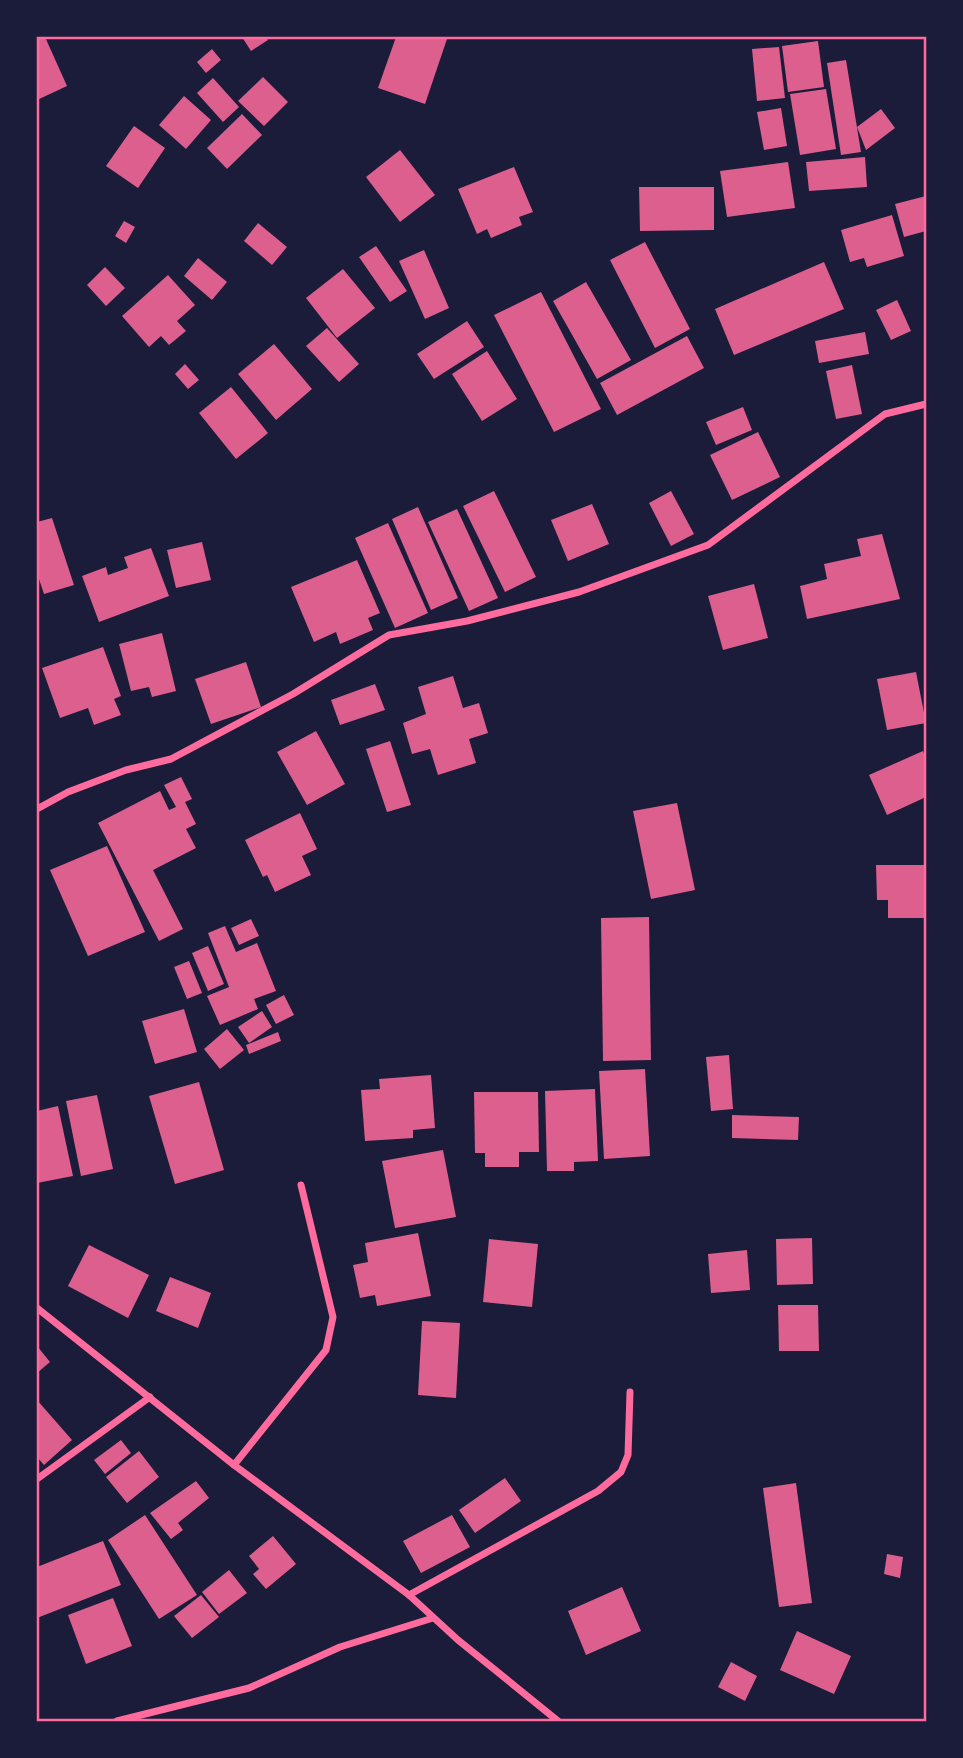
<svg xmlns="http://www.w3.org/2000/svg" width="963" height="1758" font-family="Lato,sans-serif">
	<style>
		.building { fill: #dd5f8e }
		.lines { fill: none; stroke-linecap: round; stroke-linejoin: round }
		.minor { stroke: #ff6b9d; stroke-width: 7 }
		.neatline { fill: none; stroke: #ff6b9d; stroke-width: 2.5 }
	</style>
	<rect width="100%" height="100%" fill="#1b1b3a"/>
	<g class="building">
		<polygon points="37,37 45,37 67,86 37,100"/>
		<polygon points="242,37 266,37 268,40 251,51"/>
		<polygon points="396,37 447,39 425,104 378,88"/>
		<polygon points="818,41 824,87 788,92 782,46"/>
		<polygon points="779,47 785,98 757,101 752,49"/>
		<polygon points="212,49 221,60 206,73 197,62"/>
		<polygon points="846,60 861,152 841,155 827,63"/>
		<polygon points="263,77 288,102 264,126 238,101"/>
		<polygon points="213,78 239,107 223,122 197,93"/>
		<polygon points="826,89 836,149 800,155 790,94"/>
		<polygon points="184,96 211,120 186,149 159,125"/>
		<polygon points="781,108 787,146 764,150 757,112"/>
		<polygon points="881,109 895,128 866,150 857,127"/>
		<polygon points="242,114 262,135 227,169 207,148"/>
		<polygon points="134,126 165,148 138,188 106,166"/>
		<polygon points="400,150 435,195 400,222 366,177"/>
		<polygon points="865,157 867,187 809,191 806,162"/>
		<polygon points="788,162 795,208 727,217 720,171"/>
		<polygon points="514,167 533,212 519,217 522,225 491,238 487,229 477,234 458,189"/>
		<polygon points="639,187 714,187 714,230 640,231"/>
		<polygon points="926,196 926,231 904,237 895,204"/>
		<polygon points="892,215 904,256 867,267 864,258 850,262 841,230"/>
		<polygon points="124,221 135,227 126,243 115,236"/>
		<polygon points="258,223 287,247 272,265 244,241"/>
		<polygon points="645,242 690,329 655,348 610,260"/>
		<polygon points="376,246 407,291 390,302 359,257"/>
		<polygon points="424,250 449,308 425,319 399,261"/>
		<polygon points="198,258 227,282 212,300 184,276"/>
		<polygon points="824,262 844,309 734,355 715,309"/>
		<polygon points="105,267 125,288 106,306 87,285"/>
		<polygon points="343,269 375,308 337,338 306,298"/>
		<polygon points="168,275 195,305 177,321 186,331 169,345 161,336 149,347 122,316"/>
		<polygon points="586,282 631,360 597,379 553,301"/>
		<polygon points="541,292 601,409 554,432 494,315"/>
		<polygon points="897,300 911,331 891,340 876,310"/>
		<polygon points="467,321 484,347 434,379 417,354"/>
		<polygon points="327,328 359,364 339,382 306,346"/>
		<polygon points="865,332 869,354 819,363 815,341"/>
		<polygon points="687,336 704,368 617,415 600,383"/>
		<polygon points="274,344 312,389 276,420 238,374"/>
		<polygon points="487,351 517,399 482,421 452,374"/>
		<polygon points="185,364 199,380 188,389 175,374"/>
		<polygon points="852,365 862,414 836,419 826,371"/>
		<polygon points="231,387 268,433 236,459 199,413"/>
		<polygon points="743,407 752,430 716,445 706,422"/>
		<polygon points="758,432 780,477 732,500 710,455"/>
		<polygon points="494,491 536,577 505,592 463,506"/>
		<polygon points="671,491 694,534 671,546 649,503"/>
		<polygon points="592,504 609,544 568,561 551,520"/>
		<polygon points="418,507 458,598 431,610 392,519"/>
		<polygon points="457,509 498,598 469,611 428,522"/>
		<polygon points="52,518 74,585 44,594 37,573 37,522"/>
		<polygon points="388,523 428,613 395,628 355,538"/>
		<polygon points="882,534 900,599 807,619 800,586 827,579 824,564 861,556 857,539"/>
		<polygon points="202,542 211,580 176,588 167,550"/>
		<polygon points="151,548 169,596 99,622 82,576 106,567 108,575 128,568 124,557"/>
		<polygon points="357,560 380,613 368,618 373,630 340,644 336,632 314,642 291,587"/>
		<polygon points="754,584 768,638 723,650 708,596"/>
		<polygon points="162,633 176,691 152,697 149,687 131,691 119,644"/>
		<polygon points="103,647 121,696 114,699 121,715 94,725 88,708 60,718 42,668"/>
		<polygon points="246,662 261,707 211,724 195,679"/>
		<polygon points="916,672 926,723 887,730 877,679"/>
		<polygon points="453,676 463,708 479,703 488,733 469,739 476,763 438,775 430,749 412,754 403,723 426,714 418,687"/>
		<polygon points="375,684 385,710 340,725 331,700"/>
		<polygon points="316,731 345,784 307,805 277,752"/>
		<polygon points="390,741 411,805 387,812 366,749"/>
		<polygon points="923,751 926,759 926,797 887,815 869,775"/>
		<polygon points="181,777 192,799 185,802 196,824 186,829 196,848 153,870 183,929 159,941 98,823 160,791 169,810 176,807 164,785"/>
		<polygon points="677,803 695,890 651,899 633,811"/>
		<polygon points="300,813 317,849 302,856 311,875 275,892 267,875 263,877 245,840"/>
		<polygon points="107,846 145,932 88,956 50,870"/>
		<polygon points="876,865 926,865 926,918 888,918 888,900 877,900"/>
		<polygon points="649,917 651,1060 603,1061 601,918"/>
		<polygon points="251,919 259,936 239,945 231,928"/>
		<polygon points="225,926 236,952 257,943 276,991 254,999 258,1009 220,1025 207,996 229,987 208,933"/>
		<polygon points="208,946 224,984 208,991 192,953"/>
		<polygon points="189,961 202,993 187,999 174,967"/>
		<polygon points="284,995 294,1015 276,1024 266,1005"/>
		<polygon points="184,1009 197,1052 155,1064 142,1021"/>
		<polygon points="262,1011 272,1027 249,1043 238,1027"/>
		<polygon points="227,1029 244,1050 220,1069 204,1049"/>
		<polygon points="278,1032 281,1041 249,1054 246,1045"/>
		<polygon points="729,1055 733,1109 711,1111 706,1057"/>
		<polygon points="645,1069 650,1156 604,1159 599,1071"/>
		<polygon points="431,1075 435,1128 413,1130 413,1138 365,1141 361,1090 380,1089 379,1079"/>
		<polygon points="199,1082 224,1170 175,1184 149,1096"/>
		<polygon points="595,1089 598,1161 574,1162 574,1171 547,1171 545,1091"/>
		<polygon points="474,1092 538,1092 539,1152 519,1152 519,1167 485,1167 485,1153 475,1153"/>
		<polygon points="97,1095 113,1169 81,1176 66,1101"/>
		<polygon points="58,1106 73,1176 37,1183 37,1111"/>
		<polygon points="732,1115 799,1117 798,1140 732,1138"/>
		<polygon points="443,1150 456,1217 395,1228 382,1161"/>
		<polygon points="418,1233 431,1296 377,1306 375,1295 360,1298 353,1265 368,1262 365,1243"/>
		<polygon points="812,1238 813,1284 777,1285 776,1239"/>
		<polygon points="489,1239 538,1244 532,1307 483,1302"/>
		<polygon points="89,1245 149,1275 128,1318 68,1286"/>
		<polygon points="747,1250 750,1290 711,1293 708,1254"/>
		<polygon points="170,1277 211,1293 198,1328 156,1311"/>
		<polygon points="778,1305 818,1305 819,1351 779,1351"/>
		<polygon points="422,1321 460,1323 456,1398 418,1395"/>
		<polygon points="37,1346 50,1362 37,1373"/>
		<polygon points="37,1400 72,1440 44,1465 37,1457"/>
		<polygon points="121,1440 131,1453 105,1474 94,1460"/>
		<polygon points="139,1451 159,1477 127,1503 106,1477"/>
		<polygon points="505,1478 521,1501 475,1533 459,1510"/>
		<polygon points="196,1481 209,1498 178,1523 183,1530 171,1539 150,1513"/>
		<polygon points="796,1483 812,1603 779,1607 763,1488"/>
		<polygon points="145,1515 197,1595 159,1619 108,1540"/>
		<polygon points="452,1515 470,1547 421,1573 403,1541"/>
		<polygon points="273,1536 296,1564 266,1589 253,1574 259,1569 249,1556"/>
		<polygon points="103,1541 121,1585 37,1618 37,1567"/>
		<polygon points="887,1554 903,1557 900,1578 884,1574"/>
		<polygon points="229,1570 247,1593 219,1614 202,1592"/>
		<polygon points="622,1587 641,1631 586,1655 568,1611"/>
		<polygon points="201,1595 219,1617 192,1638 174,1616"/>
		<polygon points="113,1598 132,1646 86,1664 68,1615"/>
		<polygon points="797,1631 851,1656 834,1694 780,1670"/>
		<polygon points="731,1662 757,1676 745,1701 718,1687"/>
	</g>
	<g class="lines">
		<g class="minor">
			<polyline points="37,809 68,792 126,770 171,759 293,694 389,635 467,621 579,592 708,545 885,414 926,404"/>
			<polyline points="37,1308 234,1465 409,1595 458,1640 558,1721"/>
			<polyline points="234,1465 326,1350 333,1317 301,1185"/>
			<polyline points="37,1479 150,1397"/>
			<polyline points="409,1595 598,1491 621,1472 628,1455 630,1392"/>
			<polyline points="117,1721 249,1688 340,1647 433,1618"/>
		</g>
	</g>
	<rect width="963" height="1758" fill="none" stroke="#1b1b3a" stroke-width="77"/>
	<rect x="38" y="38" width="887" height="1682" class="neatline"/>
</svg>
